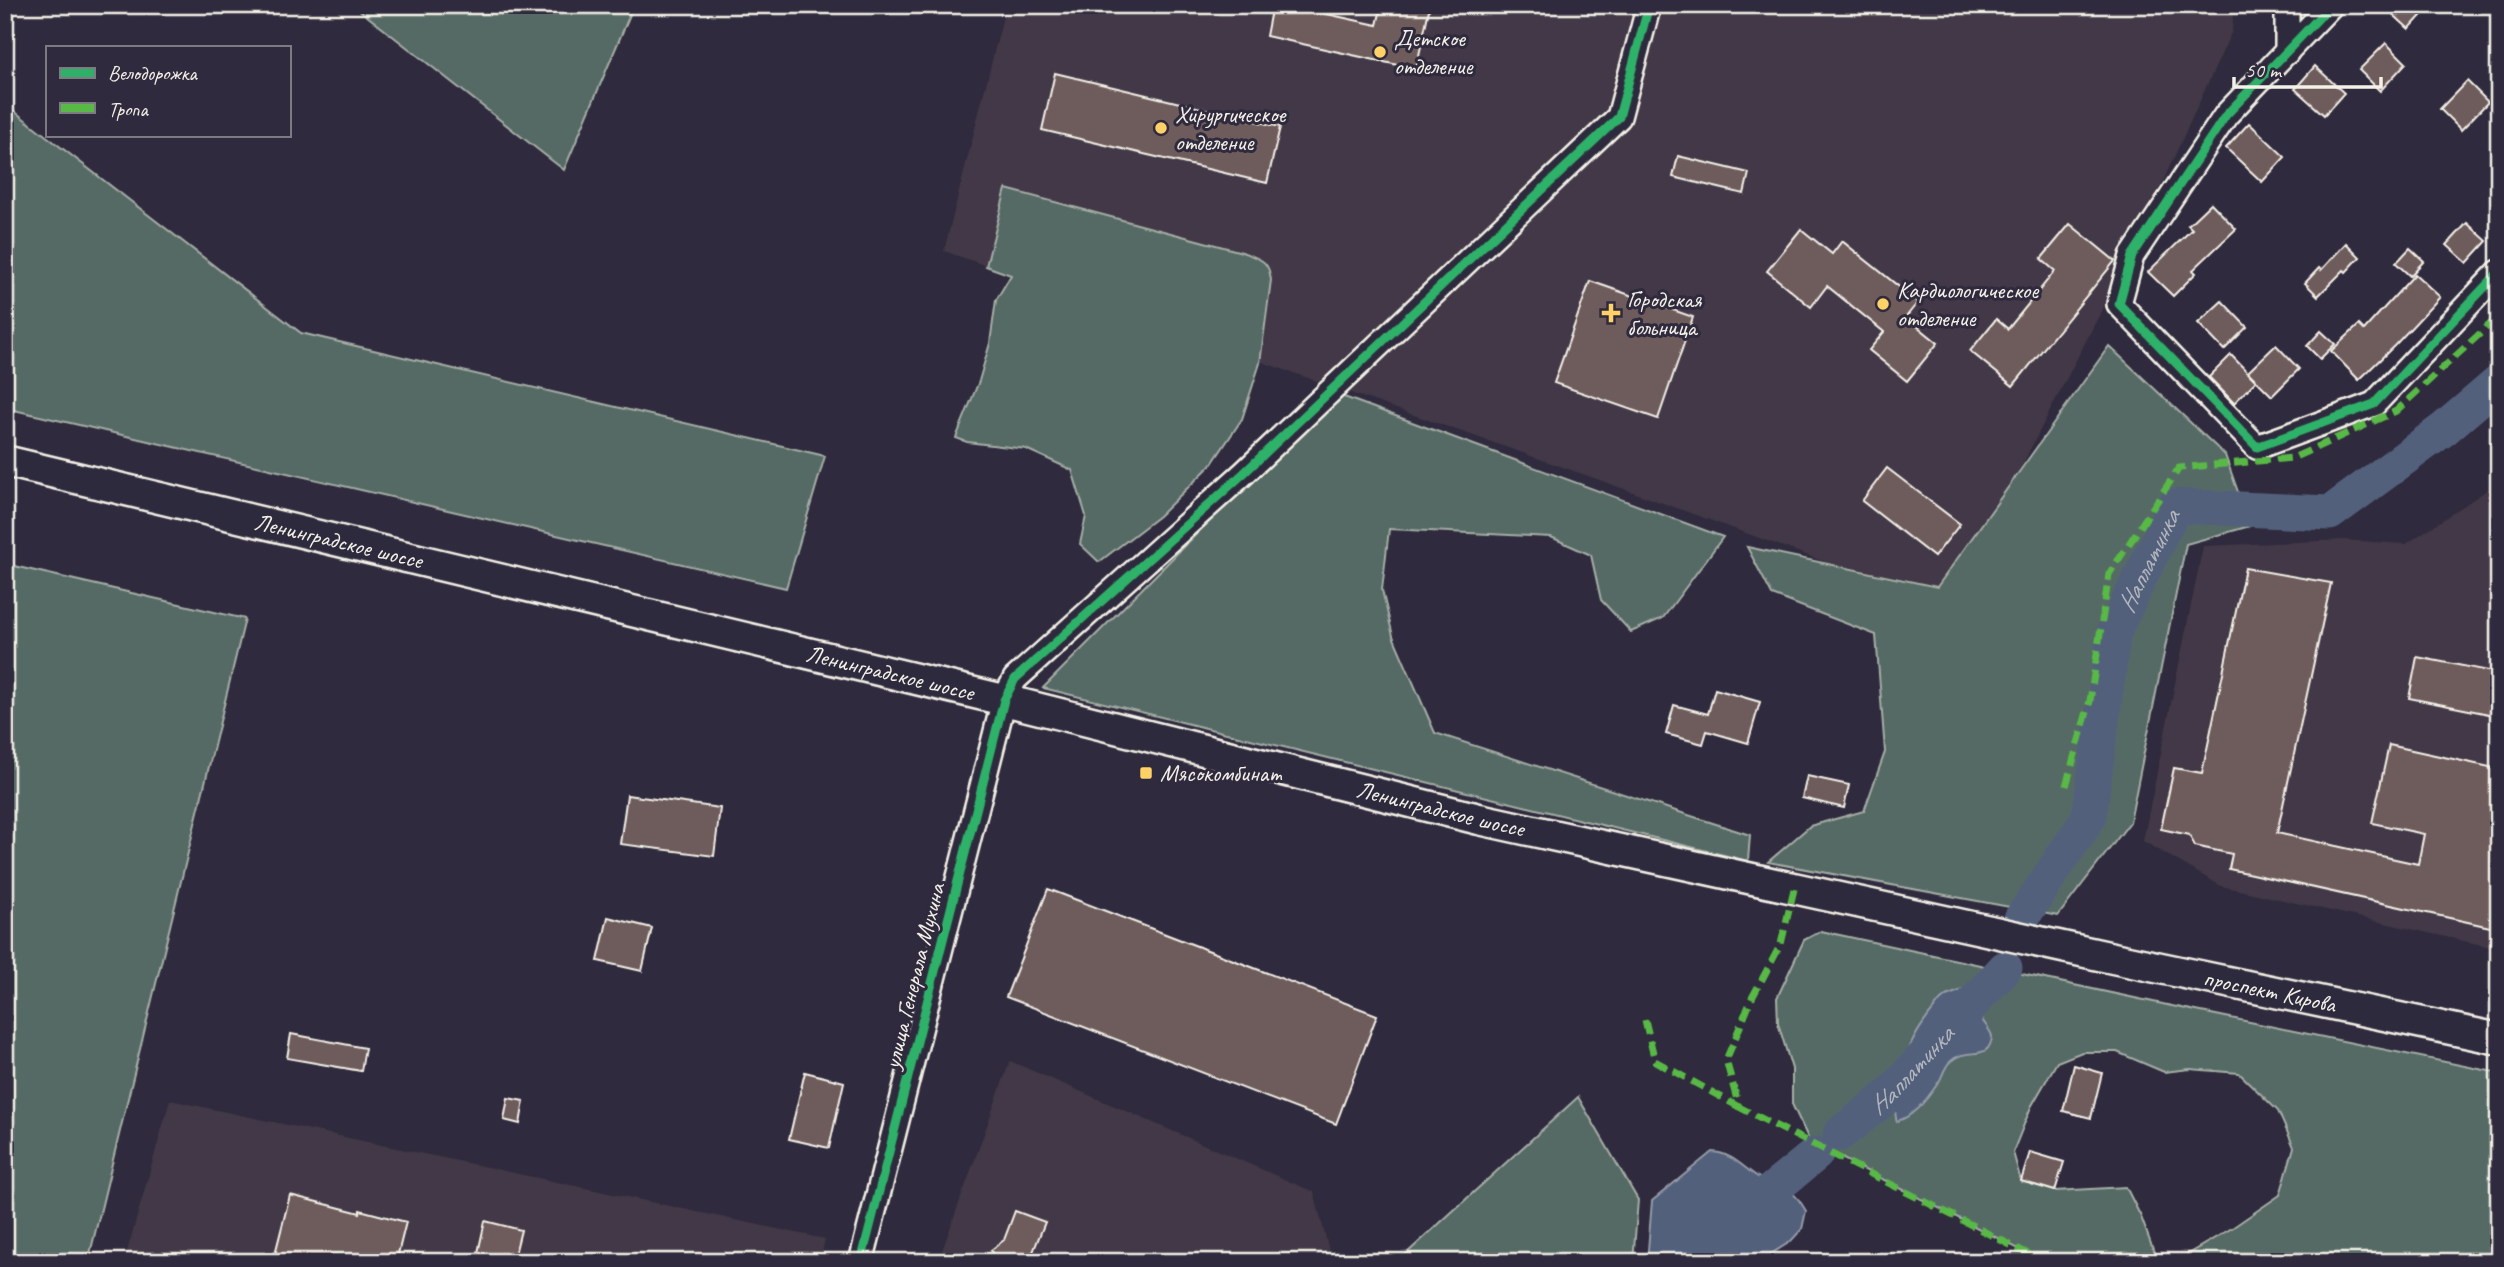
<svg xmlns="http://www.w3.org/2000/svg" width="2504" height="1267" font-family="Caveat,sans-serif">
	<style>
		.built { fill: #423946 }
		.green { fill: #566a65; stroke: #a5aea6; stroke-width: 2 }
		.water { fill: #52617c; stroke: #939ba7; stroke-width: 2 }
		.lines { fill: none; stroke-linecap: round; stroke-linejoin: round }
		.river { stroke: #52617c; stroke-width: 35 }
		.building { fill: #6e5b5b; stroke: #f4f1e8; stroke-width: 2 }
		.minor-casing { stroke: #f4f1e8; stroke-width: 28 }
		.major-casing { stroke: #f4f1e8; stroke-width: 35 }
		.minor { stroke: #2f2a3d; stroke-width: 23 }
		.major { stroke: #2f2a3d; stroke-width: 30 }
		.quiet { stroke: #58b947; stroke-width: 7; stroke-dasharray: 14 7; stroke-linecap: butt }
		.cycleway-casing { stroke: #2f2a3d; stroke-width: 13 }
		.cycleway { stroke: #2db169; stroke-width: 9 }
		.poi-dot { fill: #ffd166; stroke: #2f2a3d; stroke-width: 2.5 }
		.labels { text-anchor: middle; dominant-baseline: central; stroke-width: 6; stroke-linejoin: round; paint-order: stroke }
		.poi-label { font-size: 24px; fill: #f4f1e8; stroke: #2f2a3d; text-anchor: start }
		.street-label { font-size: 24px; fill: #f4f1e8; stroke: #2f2a3d }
		.water-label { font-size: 26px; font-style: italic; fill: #b3b7bd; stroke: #2f2a3d }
	</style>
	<rect width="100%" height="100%" fill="#2f2a3d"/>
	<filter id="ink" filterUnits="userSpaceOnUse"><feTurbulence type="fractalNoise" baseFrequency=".0143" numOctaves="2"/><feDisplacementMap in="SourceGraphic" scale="14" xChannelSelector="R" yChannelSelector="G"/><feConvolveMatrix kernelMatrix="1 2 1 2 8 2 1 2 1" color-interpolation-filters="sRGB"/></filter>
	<g filter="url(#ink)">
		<g class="built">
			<polygon points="1006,5 2234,5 2232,31 2120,275 1949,607 1591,477 944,251"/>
			<polygon points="2499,482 2499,949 2221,886 2143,841 2203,546 2343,540 2406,544"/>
			<polygon points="1010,1061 1314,1192 1332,1262 938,1262"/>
			<polygon points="170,1100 825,1239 820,1262 124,1262"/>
		</g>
		<g class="green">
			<polygon points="353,5 634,5 564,170"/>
			<polygon points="5,104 301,333 825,456 786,588 5,408"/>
			<path d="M1006,189L1242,252C1260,259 1269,260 1271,280L1260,363L1242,419L1211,465L1159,516L1099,562L1080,544L1086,516L1072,470L1026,449L967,442L956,438L979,381L990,343L996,300L1011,275L986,266Z"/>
			<polygon points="2109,346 2225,455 2250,526 2186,544 2130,822 2058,916 1768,862 1810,826 1864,811 1885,752 1876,635 1772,595 1747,547 1937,587"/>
			<polygon points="1336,394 1723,537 1663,618 1631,632 1601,600 1591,555 1551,537 1389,529 1382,590 1393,636 1435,733 1750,835 1748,861 1043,688"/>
			<polygon points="5,564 245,619 88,1262 5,1262"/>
			<polygon points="1821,931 2172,1006 2499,1073 2499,1262 2174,1262 2232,1228 2280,1195 2294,1147 2278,1111 2239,1073 2190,1069 2164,1072 2117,1052 2082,1052 2057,1062 2031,1107 2013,1152 2021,1181 2055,1191 2126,1187 2141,1217 2155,1255 2152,1262 2044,1262 1810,1142 1792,1104 1792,1069 1778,1023 1777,998 1804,940"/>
			<polygon points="1578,1097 1638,1200 1633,1262 1406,1262 1406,1254"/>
		</g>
		<g class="water">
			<path d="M1962,990C1984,996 1975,1006 1983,1021C1986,1026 1990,1030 1992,1036C1990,1063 1967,1046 1951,1061C1945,1066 1943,1074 1940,1080C1931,1094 1914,1117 1897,1121C1891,1109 1904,1060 1910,1047C1917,1030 1929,1015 1940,1001L1946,996Z"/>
			<path d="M1712,1152C1733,1153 1744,1169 1761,1179C1771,1184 1783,1185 1792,1193C1798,1197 1802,1204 1806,1211L1802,1229L1790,1242L1758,1262H1647L1652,1201Z"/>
		</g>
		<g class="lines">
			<g class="river">
				<path id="s1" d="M2021,919L2089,817L2114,631L2175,506L2330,513L2444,429L2499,382"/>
				<path id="s2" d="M1840,1134L1889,1095L2005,968"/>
				<polyline points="1688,1262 1729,1225 1816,1154"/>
			</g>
		</g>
		<g class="building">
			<polygon points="1272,5 1286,5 1377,25 1382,5 1430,5 1416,69 1266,36"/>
			<polygon points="2383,5 2431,5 2409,29"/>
			<polygon points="2386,43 2406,63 2380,91 2359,70"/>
			<polygon points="2315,66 2344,93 2324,115 2295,89"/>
			<polygon points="1055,73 1280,127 1267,183 1042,130"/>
			<polygon points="2467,81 2488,102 2461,130 2440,109"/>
			<polygon points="2249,123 2285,157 2262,182 2226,148"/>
			<polygon points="1678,156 1749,173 1744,194 1673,177"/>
			<polygon points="2211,203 2236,229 2193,270 2196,273 2173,296 2148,272 2192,229 2188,225"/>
			<polygon points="2467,223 2487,241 2467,263 2447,245"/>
			<polygon points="2070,224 2115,261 2013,386 1970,351 1996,319 2008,329 2055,271 2041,259"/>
			<polygon points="1801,229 1832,254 1842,241 1918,302 1906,317 1938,343 1907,381 1869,350 1884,332 1827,286 1811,307 1767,271"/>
			<polygon points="2346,243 2360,257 2346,272 2344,270 2318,296 2305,283 2319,268 2321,270"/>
			<polygon points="2410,248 2424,261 2410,276 2396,263"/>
			<polygon points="2415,274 2440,297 2395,345 2359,380 2331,351 2359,325 2364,330"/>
			<polygon points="1590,281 1693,317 1658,419 1554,383"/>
			<polygon points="2222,301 2247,327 2224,350 2198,323"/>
			<polygon points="2321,331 2335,344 2320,359 2307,346"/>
			<polygon points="2276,345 2299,369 2272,396 2248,372"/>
			<polygon points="2231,355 2256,381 2234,403 2209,377"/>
			<polygon points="1887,468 1960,524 1934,557 1862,501"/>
			<polygon points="2245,568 2331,583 2277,833 2418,864 2424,834 2372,823 2389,745 2499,769 2499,852 2493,881 2499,882 2499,929 2229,869 2232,854 2195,846 2189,835 2161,829 2174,768 2202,773"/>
			<polygon points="2417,657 2499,673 2499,716 2409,698"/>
			<polygon points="1715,689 1760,702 1748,743 1707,731 1703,744 1666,734 1674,705 1708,714"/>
			<polygon points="1807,776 1849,785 1844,808 1802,798"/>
			<polygon points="627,795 720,808 714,856 620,844"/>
			<polygon points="1048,889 1377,1015 1336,1124 1006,997"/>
			<polygon points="608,917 652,928 642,971 598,961"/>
			<polygon points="291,1034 365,1048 361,1071 287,1058"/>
			<polygon points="2074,1065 2102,1073 2091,1118 2063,1111"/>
			<polygon points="805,1072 844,1082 829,1148 789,1139"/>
			<polygon points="508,1098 524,1101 520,1124 504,1120"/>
			<polygon points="2030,1152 2064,1162 2055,1191 2021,1181"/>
			<polygon points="290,1195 360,1213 360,1210 406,1222 396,1262 273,1262"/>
			<polygon points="1015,1211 1045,1222 1029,1262 995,1262 991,1250 1004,1240"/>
			<polygon points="485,1221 521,1230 513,1262 476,1262"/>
		</g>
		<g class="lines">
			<defs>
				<g id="minor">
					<polyline points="2331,5 2226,115 2132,256 2119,304 2257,447 2374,404 2499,272"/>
					<polyline points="2287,52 2287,5"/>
					<polyline points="861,1262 1004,700 1015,679 1244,473 1619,117 1649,5"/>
				</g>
				<g id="major">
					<path id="s3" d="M5,461L1004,700L1479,819L2113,958L2499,1039"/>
				</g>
			</defs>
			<use href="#minor" class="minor-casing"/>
			<use href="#major" class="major-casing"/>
			<use href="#minor" class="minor"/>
			<use href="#major" class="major"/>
			<g class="quiet">
				<polyline points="2066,786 2090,701 2109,574 2179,468 2293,458 2396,411 2499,316"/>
				<polyline points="1794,889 1781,944 1752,998 1726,1060 1739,1107 2044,1262"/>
				<polyline points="1645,1020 1655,1061 1739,1107"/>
			</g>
			<defs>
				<g id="cycleway">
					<polyline points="2331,5 2226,115 2132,256 2119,304 2257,447 2374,404 2499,272"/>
					<polyline points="861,1262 1004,700 1015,679 1244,473 1619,117 1649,5"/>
				</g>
			</defs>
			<use href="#cycleway" class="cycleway-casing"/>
			<use href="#cycleway" class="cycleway"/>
		</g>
	</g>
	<g class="poi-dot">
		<circle cx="1380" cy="52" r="7"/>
		<circle cx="1161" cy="128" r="7"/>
		<circle cx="1883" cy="304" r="7"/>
		<path d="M1607.5 302.5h7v7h7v7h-7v7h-7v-7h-7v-7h7z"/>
		<rect x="1139" y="766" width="14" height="14" rx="3.5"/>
	</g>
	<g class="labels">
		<g class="poi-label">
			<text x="1394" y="38">Детское<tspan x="1394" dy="28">отделение</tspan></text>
			<text x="1175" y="114">Хирургическое<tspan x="1175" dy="28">отделение</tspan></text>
			<text x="1897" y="290">Кардиологическое<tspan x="1897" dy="28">отделение</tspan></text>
			<text x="1627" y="299">Городская<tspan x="1627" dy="28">больница</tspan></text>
			<text x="1160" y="773">Мясокомбинат</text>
		</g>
		<g class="street-label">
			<text stroke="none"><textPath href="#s3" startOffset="343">Ленинградское шоссе</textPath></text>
			<text stroke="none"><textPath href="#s3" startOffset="910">Ленинградское шоссе</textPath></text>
			<text stroke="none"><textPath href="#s3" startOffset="1477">Ленинградское шоссе</textPath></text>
			<text transform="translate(914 976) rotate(-76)">улица Генерала Мухина</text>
			<text stroke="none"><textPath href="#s3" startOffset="2326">проспект Кирова</textPath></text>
		</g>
		<g class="water-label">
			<text stroke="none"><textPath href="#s1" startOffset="388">Наплатинка</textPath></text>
			<text stroke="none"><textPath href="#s2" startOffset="96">Наплатинка</textPath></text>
		</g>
	</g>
	<rect width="2504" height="1267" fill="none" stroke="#2f2a3d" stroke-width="28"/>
	<rect x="14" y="14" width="2476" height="1239" fill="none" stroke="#f4f1e8" stroke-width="2.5" filter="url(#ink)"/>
	<rect x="46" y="46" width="245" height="91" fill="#2f2a3d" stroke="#7e7a81" stroke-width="2"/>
	<rect x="60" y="68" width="35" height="10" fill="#2db169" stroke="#7e7a81" stroke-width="2"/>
	<text x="108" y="80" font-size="21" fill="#f4f1e8">Велодорожка</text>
	<rect x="60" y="103" width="35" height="10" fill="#58b947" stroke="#7e7a81" stroke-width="2"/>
	<text x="108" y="116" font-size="21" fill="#f4f1e8">Тропа</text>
	<path d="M2234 77v10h147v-10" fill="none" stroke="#f4f1e8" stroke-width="3.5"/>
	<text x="2245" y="77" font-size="21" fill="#f4f1e8" stroke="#2f2a3d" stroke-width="5" paint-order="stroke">50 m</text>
</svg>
